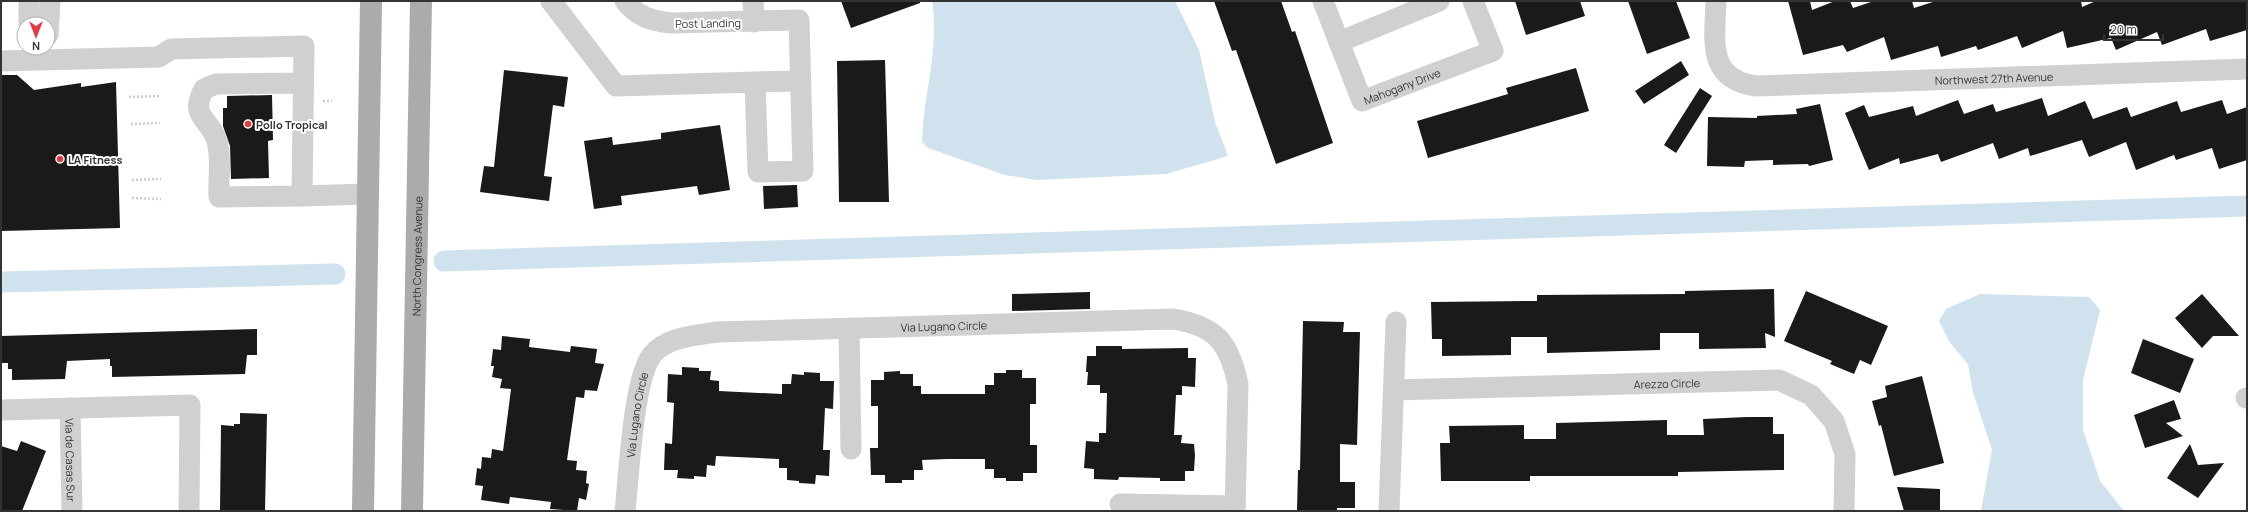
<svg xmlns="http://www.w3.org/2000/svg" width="2248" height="512" font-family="Manrope,sans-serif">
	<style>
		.water { fill: #cfe2ee }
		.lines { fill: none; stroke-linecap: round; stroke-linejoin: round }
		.canal { stroke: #cfe2ee; stroke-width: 21 }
		.building { fill: #1a1a1a }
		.path { stroke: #cdcdcd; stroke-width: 2.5; stroke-dasharray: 2 2; stroke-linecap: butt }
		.minor { stroke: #d0d0d0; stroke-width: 21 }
		.major { stroke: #ababab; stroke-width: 22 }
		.poi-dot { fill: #e63946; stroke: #fff; stroke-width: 1.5 }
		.labels { text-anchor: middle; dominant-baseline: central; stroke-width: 4; stroke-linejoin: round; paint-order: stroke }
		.street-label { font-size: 11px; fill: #333; stroke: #fff }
		.poi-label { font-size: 11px; font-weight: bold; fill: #333; stroke: #fff; text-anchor: start }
	</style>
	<rect width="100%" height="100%" fill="#fff"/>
	<g class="water">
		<path d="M932,1H1175L1199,50L1215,122L1228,156L1166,174L1037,180L1005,175L928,148L922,142C923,95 940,48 932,1Z"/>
		<polygon points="1980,294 2089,297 2100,310 2083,380 2083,430 2100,481 2124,511 1981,511 1992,450 1973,392 1968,364 1950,343 1939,321 1946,309"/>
	</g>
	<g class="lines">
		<g class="canal">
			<polyline points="444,261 2247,206"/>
			<polyline points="1,282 335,274"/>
		</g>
	</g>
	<g class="building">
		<polygon points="841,1 920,1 920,3 851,28"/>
		<polygon points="1214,1 1281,1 1292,32 1295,31 1333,143 1276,164 1236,50 1232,51"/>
		<polygon points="1515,1 1580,1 1585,16 1526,35"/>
		<polygon points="1628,1 1676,1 1690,38 1647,54"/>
		<polygon points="1788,1 1810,1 1812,10 1835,1 1850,1 1853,8 1874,1 1912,1 1914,8 1936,1 2081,1 2082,7 2096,1 2247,1 2247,30 2210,41 2206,29 2162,45 2157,32 2116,50 2111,38 2067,48 2063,31 2022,48 2017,36 1978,50 1976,46 1941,57 1938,46 1891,60 1884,37 1847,52 1843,45 1803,55"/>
		<polygon points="885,60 889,202 839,202 837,61"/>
		<polygon points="1681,61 1689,75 1644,104 1635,91"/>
		<polygon points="1576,68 1589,111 1428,158 1417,121 1508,94 1506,88"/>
		<polygon points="504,70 568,77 564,107 553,105 544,176 552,177 549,201 480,192 484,166 494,167"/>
		<polygon points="2,75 17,75 34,90 81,83 81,87 116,82 120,228 1,231"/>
		<polygon points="1700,88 1712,96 1676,153 1664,145"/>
		<polygon points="272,95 273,140 268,141 269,178 231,179 230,146 223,126 223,108 227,108 227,96"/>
		<polygon points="2042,98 2048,116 2085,101 2093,119 2127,107 2131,117 2177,101 2181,112 2222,100 2227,114 2247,107 2247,160 2219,169 2212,148 2176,160 2174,155 2136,170 2126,142 2089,157 2082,140 2030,156 2028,148 1999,159 1993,143 1941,162 1938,154 1900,164 1899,158 1869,170 1845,113 1864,105 1869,117 1913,106 1916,116 1958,100 1964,114 1993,104 1996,112"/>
		<polygon points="1820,104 1833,160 1809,166 1808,164 1773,165 1773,160 1745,161 1744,167 1707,166 1708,117 1757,118 1757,116 1797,114 1796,109"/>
		<polygon points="720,125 730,190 699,195 697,186 621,196 622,205 594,209 584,141 612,137 613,145 661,139 661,133"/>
		<polygon points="797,185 798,207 764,209 763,186"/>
		<polygon points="1774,289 1775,337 1765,333 1766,348 1699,349 1699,333 1660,333 1660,350 1547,353 1547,337 1511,337 1511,355 1442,356 1442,339 1432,339 1431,302 1537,301 1537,295 1685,294 1685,291"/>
		<polygon points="1806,291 1888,326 1871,365 1860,360 1854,374 1830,364 1832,361 1784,341"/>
		<polygon points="1090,292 1090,309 1012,311 1012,294"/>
		<polygon points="2202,294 2239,336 2213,336 2202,348 2175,318"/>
		<polygon points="1303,321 1344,322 1343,332 1360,332 1357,445 1340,444 1340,482 1355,482 1355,508 1337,508 1337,511 1297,511 1298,470 1300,470"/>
		<polygon points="257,329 257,355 247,355 245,374 112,377 112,366 110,366 110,359 67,361 65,379 12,380 12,369 8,369 8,363 1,363 1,336"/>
		<polygon points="502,336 530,339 529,347 570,352 571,346 597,349 595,363 604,364 597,391 585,390 584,398 576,397 567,460 577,461 576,470 587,471 586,483 589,484 586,500 579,498 577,511 550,509 551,502 510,497 509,504 481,500 483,486 475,485 477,468 481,469 482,457 491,458 492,449 503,451 508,413 511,389 500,388 502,379 492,377 494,366 491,366 493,349 501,350"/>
		<polygon points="2143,339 2194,359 2180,393 2131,373"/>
		<polygon points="1096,346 1122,346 1122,349 1188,348 1188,358 1196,358 1195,387 1182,386 1182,395 1176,395 1174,435 1182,435 1181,443 1194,444 1195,455 1194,471 1185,471 1185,481 1160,481 1160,478 1119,477 1118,480 1094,479 1094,469 1084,468 1086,441 1099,442 1099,433 1106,433 1107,393 1100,393 1100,385 1087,385 1088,372 1086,372 1087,356 1096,356"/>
		<polygon points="682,367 699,368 699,371 711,371 710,380 719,381 719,391 782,394 782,384 791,384 792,374 804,375 804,372 820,373 820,381 834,381 833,409 825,408 823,450 830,450 829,476 816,475 815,484 799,483 799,481 787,480 787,468 779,468 779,459 716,456 715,466 707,465 706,477 694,476 694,479 677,478 678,470 664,470 665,443 672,444 674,403 667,402 668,374 682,375"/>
		<polygon points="1006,370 1022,370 1022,378 1036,378 1036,404 1030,404 1030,445 1037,445 1037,473 1023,473 1023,481 1006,481 1006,478 994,478 994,469 985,469 985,459 947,459 922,460 923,470 914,470 914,480 902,480 902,483 885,483 885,475 871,475 870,448 878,448 878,406 871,406 871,380 884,380 884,372 900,371 900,374 913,374 913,386 921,386 921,394 985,394 985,385 994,385 994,373 1006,373"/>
		<polygon points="1922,376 1944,463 1894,476 1881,425 1879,426 1872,401 1887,397 1885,386"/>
		<polygon points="2174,400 2181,419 2166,423 2183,436 2145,448 2134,415"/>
		<polygon points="240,413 267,414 265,511 220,511 221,425 234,426 234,424 240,424"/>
		<polygon points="1747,417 1773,417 1773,434 1784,434 1784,470 1678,472 1678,476 1530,476 1530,481 1441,481 1440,443 1450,443 1449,426 1524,425 1524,439 1556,439 1556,423 1667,420 1667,435 1704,435 1703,419"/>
		<polygon points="21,441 46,451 22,511 1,511 1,446 17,451"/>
		<polygon points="2190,444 2198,465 2224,463 2198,498 2167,478"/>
		<polygon points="1897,487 1940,489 1940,511 1904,511"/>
	</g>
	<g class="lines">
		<g class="path">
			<polyline points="129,97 159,96"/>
			<polyline points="323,101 332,101"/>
			<polyline points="131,124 160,123"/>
			<polyline points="132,180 161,179"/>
			<polyline points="132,198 161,199"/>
		</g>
		<g class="minor">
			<path d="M551,1L616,86L755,82L758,172L803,171L799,20L671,23C653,21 637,17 625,1"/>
			<polyline points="753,1 754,22"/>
			<path id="s1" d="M1323,1L1362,101L1493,51L1473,1"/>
			<path id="s2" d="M1716,1C1715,40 1706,79 1756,86L2247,69"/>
			<polyline points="29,24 29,1"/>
			<polyline points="48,35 50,1"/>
			<polyline points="1339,42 1439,1"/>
			<path d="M1,61L159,57L171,49L304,46L302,196L219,197C218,180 222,158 217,141C209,117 189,117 204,89L216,84L304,83"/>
			<polyline points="755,82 801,81"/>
			<polyline points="302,196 367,194"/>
			<polyline points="849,329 851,449"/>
			<path id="s3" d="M1394,390L1779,380L1811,395L1834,421L1845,454L1844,511"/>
			<polyline points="2246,398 2247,398"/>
			<path id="s4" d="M70,408L72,511"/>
			<polyline points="1,410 190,405 189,511"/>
			<polyline points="1120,504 1235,506"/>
			<path id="s5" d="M625,511C629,477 633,379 652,355C666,337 697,335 717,332L1173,319C1216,326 1229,342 1238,384L1235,511"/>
			<polyline points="1389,511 1396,322"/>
		</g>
		<g class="major">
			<polyline points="363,511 371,1"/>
			<path id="s6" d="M412,511L421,1"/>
		</g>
	</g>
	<g class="poi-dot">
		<circle cx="248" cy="124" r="4"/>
		<circle cx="60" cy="159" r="4"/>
	</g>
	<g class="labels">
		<g class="street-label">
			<text transform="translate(708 23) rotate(-1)">Post Landing</text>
			<text stroke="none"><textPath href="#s2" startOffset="346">Northwest 27th Avenue</textPath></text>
			<text stroke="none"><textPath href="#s1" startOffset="150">Mahogany Drive</textPath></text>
			<text stroke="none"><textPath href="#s6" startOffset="255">North Congress Avenue</textPath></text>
			<text stroke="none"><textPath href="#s5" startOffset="457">Via Lugano Circle</textPath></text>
			<text stroke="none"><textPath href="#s3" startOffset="273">Arezzo Circle</textPath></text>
			<text stroke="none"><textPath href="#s5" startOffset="97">Via Lugano Circle</textPath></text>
			<text stroke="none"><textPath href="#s4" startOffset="52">Via de Casas Sur</textPath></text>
		</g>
		<g class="poi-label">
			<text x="256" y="124">Pollo Tropical</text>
			<text x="68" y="159">LA Fitness</text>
		</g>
	</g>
	<rect width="2248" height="512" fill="none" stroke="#333333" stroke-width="4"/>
	<g transform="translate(36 36) rotate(180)"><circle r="19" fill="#ffffff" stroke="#adadad"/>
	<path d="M0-3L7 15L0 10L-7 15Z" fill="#e63946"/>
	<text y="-6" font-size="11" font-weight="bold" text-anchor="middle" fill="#333333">N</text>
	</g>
	<path d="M2104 34v6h59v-6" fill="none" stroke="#333333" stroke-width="2"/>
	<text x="2110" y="34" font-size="12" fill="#333333" stroke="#ffffff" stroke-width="3" paint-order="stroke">20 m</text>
</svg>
